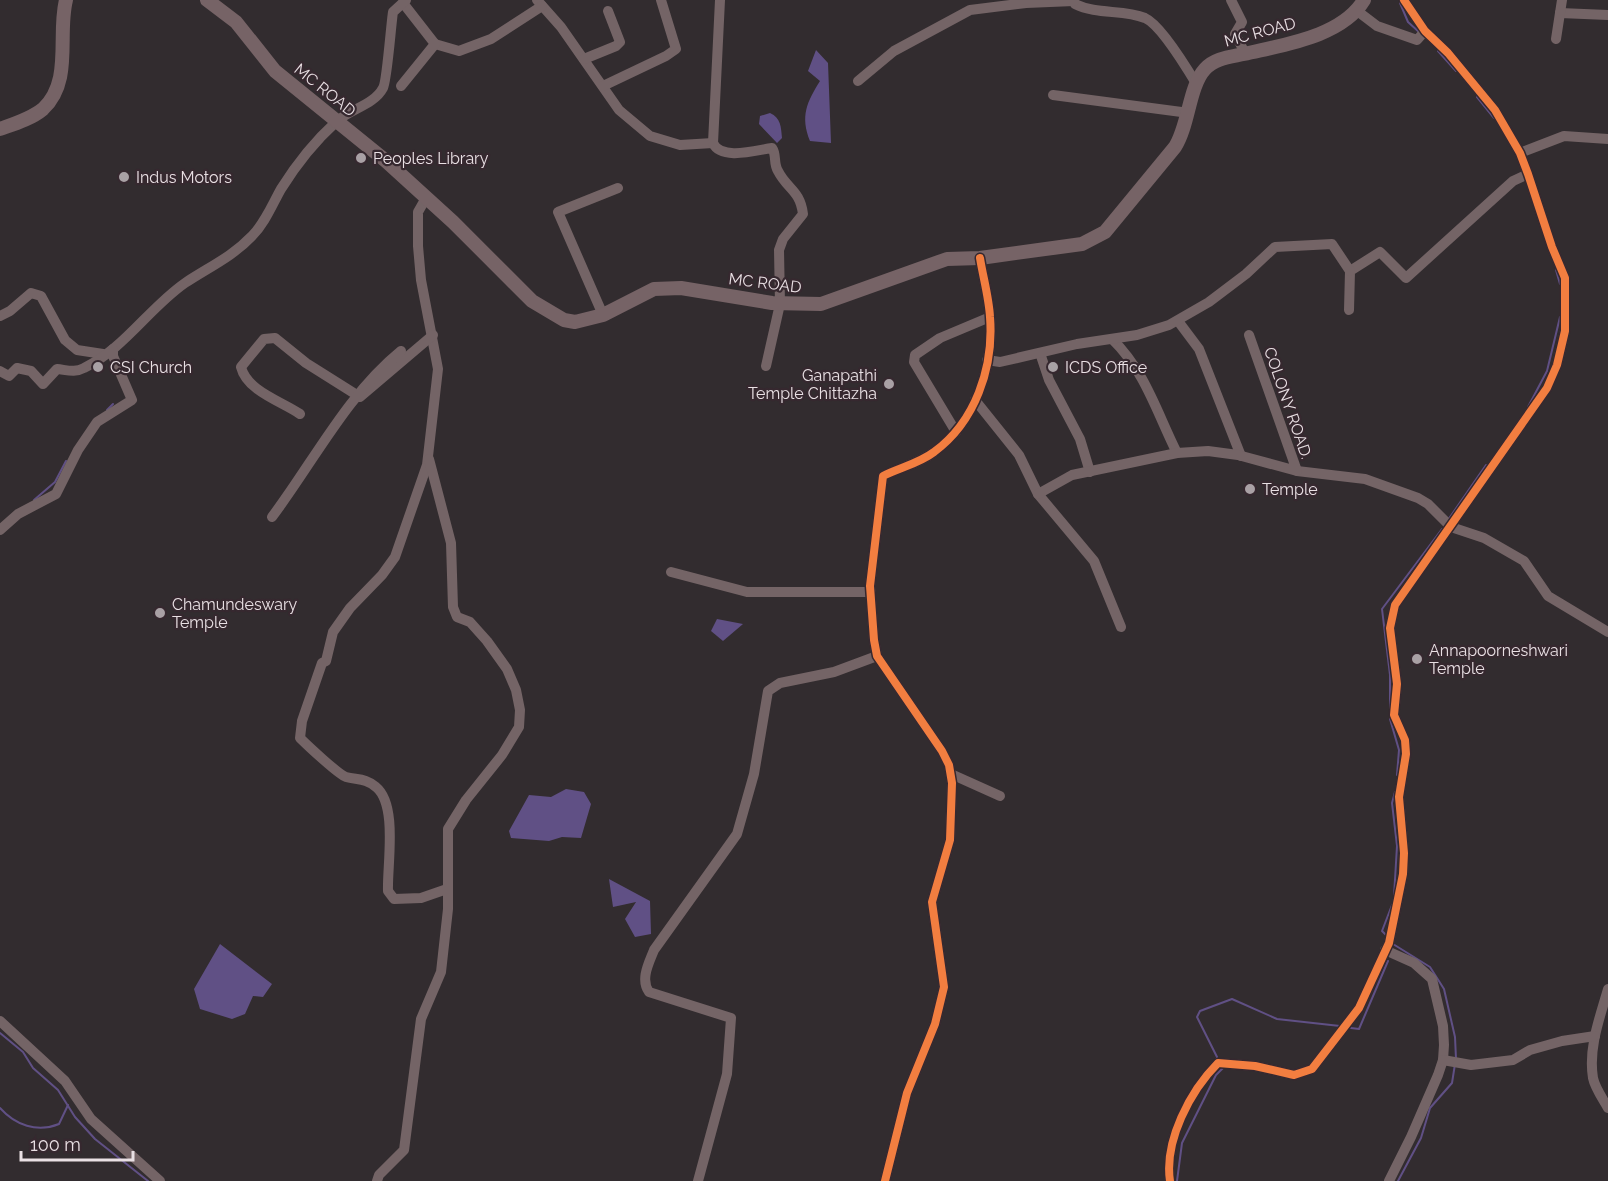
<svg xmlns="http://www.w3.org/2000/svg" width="1608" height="1181" font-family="Raleway,sans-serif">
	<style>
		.water { fill: #605085 }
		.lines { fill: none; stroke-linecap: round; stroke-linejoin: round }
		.stream { stroke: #605085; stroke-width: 2 }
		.minor { stroke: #746466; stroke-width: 10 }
		.major { stroke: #766366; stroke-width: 14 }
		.cycleway-casing { stroke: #36282f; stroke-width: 11 }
		.cycleway { stroke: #f27e40; stroke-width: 8 }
		.poi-dot { fill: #a9a1a5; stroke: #36282f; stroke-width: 2 }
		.labels { text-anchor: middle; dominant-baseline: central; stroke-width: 4.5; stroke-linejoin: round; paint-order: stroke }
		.street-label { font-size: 16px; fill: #e9e0e4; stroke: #36282f }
		.poi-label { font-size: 16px; fill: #e9e0e4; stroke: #36282f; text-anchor: start }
	</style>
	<rect width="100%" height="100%" fill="#322c2f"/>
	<g class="water">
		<path d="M816,50L828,63L831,143L810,141C800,116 807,102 820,81L808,71Z"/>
		<path d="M770,113C781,118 781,127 782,138L777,143L759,124L760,116Z"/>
		<polygon points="717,619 743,624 723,641 711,631"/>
		<polygon points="566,789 584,792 591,804 581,838 562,837 549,841 511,838 509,831 529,795 551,797"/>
		<polygon points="609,879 650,901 651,934 635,937 625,919 636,902 613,907"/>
		<polygon points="220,944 272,984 263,997 253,996 245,1014 232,1019 200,1009 194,989"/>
	</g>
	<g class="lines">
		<g class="stream">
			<polyline points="1400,3 1408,22 1419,32"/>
			<polyline points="1438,51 1456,71"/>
			<polyline points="1477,97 1494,118"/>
			<polyline points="1556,270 1560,284"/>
			<polyline points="1528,407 1547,371 1560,317"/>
			<polyline points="107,410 113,404"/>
			<polyline points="34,500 55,482 66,461"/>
			<polyline points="1448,520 1486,465"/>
			<polyline points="1390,710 1390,675 1382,609 1442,529"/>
			<polyline points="1390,719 1399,750 1397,775"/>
			<polyline points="1394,896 1397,846 1392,803 1395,792"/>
			<polyline points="1386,935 1382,931 1392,905"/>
			<polyline points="1393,944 1430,967 1444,989 1455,1037 1456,1059"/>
			<polyline points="1351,1028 1359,1029 1388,961"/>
			<polyline points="0,1033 23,1052 33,1068 58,1090 75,1117 95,1139 148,1181"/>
			<polyline points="1217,1057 1197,1017 1200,1011 1232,999 1277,1019 1340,1026"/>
			<path d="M0,1108C15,1125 37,1133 59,1124L68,1105"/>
			<polyline points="1177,1181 1182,1143 1216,1075 1223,1068"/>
			<polyline points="1398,1181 1421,1138 1430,1108 1452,1083 1455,1064"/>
		</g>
		<g class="minor">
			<polyline points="537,0 561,27 619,110 650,136 680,145 713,143"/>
			<path d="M720,0L713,143C721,161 757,150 772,148C777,155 773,163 778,171C787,189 800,190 803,214L783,239L779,250L780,304L766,366"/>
			<path d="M1074,0L1075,4C1097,15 1123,9 1145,18C1161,25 1188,70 1197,85"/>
			<polyline points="1231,0 1242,22 1235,34 1245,53"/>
			<polyline points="1356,10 1377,26 1417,40 1425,31"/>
			<polyline points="1560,13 1608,15"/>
			<polyline points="1556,39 1562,0"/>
			<polyline points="435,44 459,51 491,39 542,6"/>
			<polyline points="584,59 616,46 620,42 608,11"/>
			<polyline points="858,81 894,51 970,10 1026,3 1074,1"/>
			<polyline points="401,86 435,44 403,3"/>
			<polyline points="603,86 666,56 676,49 661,0"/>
			<polyline points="1053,95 1189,113"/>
			<polyline points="1520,153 1564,136 1608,139"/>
			<path d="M426,198L418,212V246L421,280L438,369L427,465L395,557L382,575L350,608L333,632L326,661L322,663L302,721L300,738C307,745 339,775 346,777C357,780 366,778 376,787C398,805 387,865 388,891L394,899L421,898L447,889"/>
			<polyline points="1349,310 1350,271 1380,252 1406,278 1513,181 1528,174"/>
			<polyline points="603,315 558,212 618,188"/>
			<polyline points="0,316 10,311 31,293 41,296 65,340 77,350 103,354"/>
			<polyline points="1178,321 1199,349 1241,456"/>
			<path d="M1112,339C1145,371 1157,413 1177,453"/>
			<polyline points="1040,353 1049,380 1080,439 1090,472"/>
			<polyline points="987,360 1000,362 1077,344 1137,335 1169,325 1209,302 1246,274 1275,247 1332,244 1350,271"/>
			<path d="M0,371L9,376L17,368L31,371L43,384L57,369C67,370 75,373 84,368C124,349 149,308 185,283C209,267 232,257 252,236C265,223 272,205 281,189C296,165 315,141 336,122C350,109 374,105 383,88C387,82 391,24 393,12L406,0"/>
			<polyline points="975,400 1019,455 1038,494 1094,561 1121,627"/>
			<path d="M300,414C281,401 247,391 241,367L264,339L275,338L306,363L360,397L433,335"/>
			<polyline points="956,432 914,362 915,355 940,338 990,317"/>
			<polyline points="1297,471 1365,479 1418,498 1428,504 1451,527 1484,538 1524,561 1548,596 1608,632"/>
			<polyline points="1038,494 1072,475 1177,453 1208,451 1238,455 1297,471 1249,335"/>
			<path d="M272,517C314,461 347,395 401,351"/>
			<polyline points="0,530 18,514 56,494 78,450 97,422 132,400 113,356 113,349"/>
			<polyline points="671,572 747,592 871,592"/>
			<polyline points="951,774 1000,796"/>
			<polyline points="1385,950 1414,963 1432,979 1443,1026 1444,1045 1443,1060 1438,1075 1411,1137 1389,1181"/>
			<path d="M1608,989C1600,1017 1588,1048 1593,1078C1595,1088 1603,1099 1608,1108"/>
			<polyline points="0,1021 65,1081 91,1119 160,1181"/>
			<polyline points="1443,1060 1471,1065 1513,1060 1530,1050 1562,1041 1595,1036"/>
			<polyline points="377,1181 379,1175 404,1150 421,1019 441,972 448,909 448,829 466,800 502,755 519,727 520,710 516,690 507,669 487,641 470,622 457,617 453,607 451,543 429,459"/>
			<path d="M698,1181L727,1074L731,1018L649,992C640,979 649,963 654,950L737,834L754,774L768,691L780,683L834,672L877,656"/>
			<path d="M885,1181L907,1093L935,1024L944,987L932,902L950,840L952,783L949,765L942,751L877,656L874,640L870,586L883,476C899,468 920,463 934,452C975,422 994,368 990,317C989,298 983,277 980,258"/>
			<path d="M1170,1181C1164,1141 1190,1091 1218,1063L1255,1066L1294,1075L1312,1069L1359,1008L1389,943L1403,874L1404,853L1399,797L1406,754L1405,740L1394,715L1397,684L1390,628L1395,605L1547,388L1557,365L1565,331V278L1552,247L1528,174L1520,153L1495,110L1448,53L1425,31L1404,0"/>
		</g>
		<g class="major">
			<path d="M207,0L236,22L275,71L386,161L453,222L532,301L564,320L575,322L603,315L654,289L681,288L772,303L821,304L947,259L980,258L1082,244L1105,232L1175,147C1189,125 1189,86 1205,69C1215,58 1230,57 1244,54C1282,45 1342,37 1364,0"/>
			<path d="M0,129C14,124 31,119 43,109C73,81 57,35 66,0"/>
		</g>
		<defs>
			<g id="cycleway">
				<path d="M885,1181L907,1093L935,1024L944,987L932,902L950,840L952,783L949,765L942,751L877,656L874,640L870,586L883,476C899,468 920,463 934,452C975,422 994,368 990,317C989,298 983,277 980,258"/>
				<path d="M1170,1181C1164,1141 1190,1091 1218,1063L1255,1066L1294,1075L1312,1069L1359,1008L1389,943L1403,874L1404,853L1399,797L1406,754L1405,740L1394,715L1397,684L1390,628L1395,605L1547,388L1557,365L1565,331V278L1552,247L1528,174L1520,153L1495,110L1448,53L1425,31L1404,0"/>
			</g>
		</defs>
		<use href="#cycleway" class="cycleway-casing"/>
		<use href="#cycleway" class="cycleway"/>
	</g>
	<g class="poi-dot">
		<circle cx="361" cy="158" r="6"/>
		<circle cx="124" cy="177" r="6"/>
		<circle cx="98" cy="367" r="6"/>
		<circle cx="1053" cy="367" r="6"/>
		<circle cx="889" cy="384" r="6"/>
		<circle cx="1250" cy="489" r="6"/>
		<circle cx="160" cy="613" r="6"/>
		<circle cx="1417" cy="659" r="6"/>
	</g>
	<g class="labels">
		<g class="street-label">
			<text transform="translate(1260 32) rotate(-15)">MC ROAD</text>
			<text transform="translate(325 90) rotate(39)">MC ROAD</text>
			<text transform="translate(765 283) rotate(7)">MC ROAD</text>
			<text transform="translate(1288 403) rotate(71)">COLONY ROAD.</text>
		</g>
		<g class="poi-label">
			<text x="373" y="158">Peoples Library</text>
			<text x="136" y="177">Indus Motors</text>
			<text x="110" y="367">CSI Church</text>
			<text x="1065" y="367">ICDS Office</text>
			<text x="877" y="375" text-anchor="end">Ganapathi<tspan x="877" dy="18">Temple Chittazha</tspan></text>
			<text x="1262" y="489">Temple</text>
			<text x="172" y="604">Chamundeswary<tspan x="172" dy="18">Temple</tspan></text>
			<text x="1429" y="650">Annapoorneshwari<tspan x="1429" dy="18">Temple</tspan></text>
		</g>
	</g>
	<path d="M21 1151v9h112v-9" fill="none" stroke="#e9e0e4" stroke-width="3"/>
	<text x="30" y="1151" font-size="18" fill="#e9e0e4" stroke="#36282f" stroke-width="4.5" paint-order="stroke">100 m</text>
</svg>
